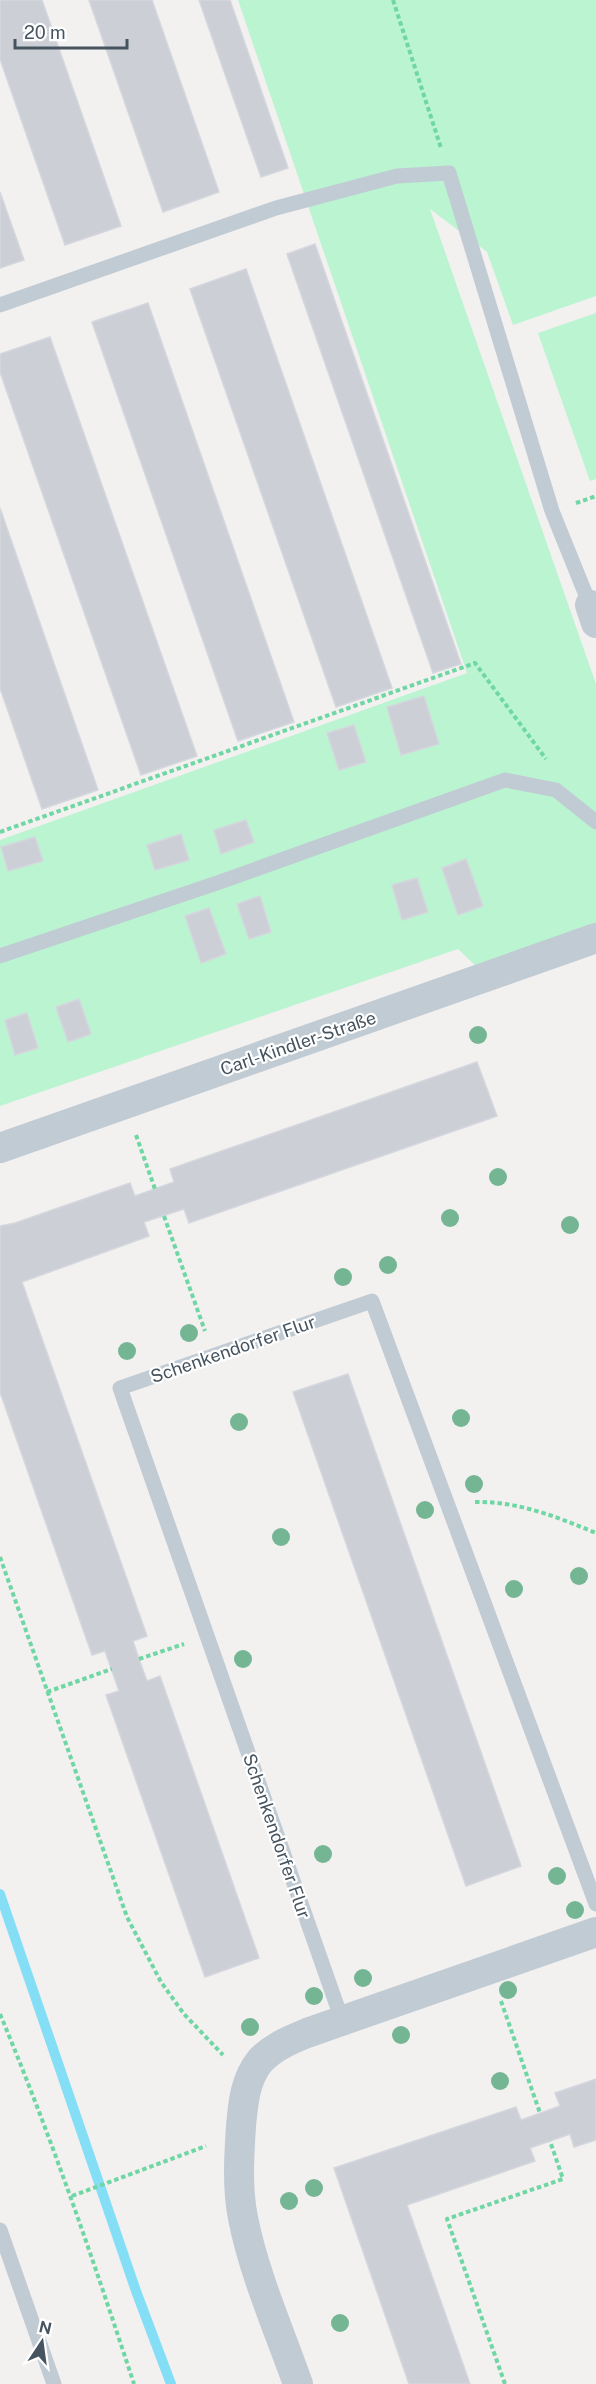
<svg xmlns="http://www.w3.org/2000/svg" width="596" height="2384" font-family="'Public Sans',sans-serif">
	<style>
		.green { fill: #bbf4d1 }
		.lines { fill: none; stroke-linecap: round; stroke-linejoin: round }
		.stream { stroke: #84def6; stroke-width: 10 }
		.building { fill: #cccfd6; stroke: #d4d7dd; stroke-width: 1.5 }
		.path { stroke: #6fd7a3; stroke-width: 4; stroke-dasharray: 4.5 3; stroke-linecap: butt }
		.service { stroke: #c0cbd4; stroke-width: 15 }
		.minor { stroke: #c0cbd4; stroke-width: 30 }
		.tree { fill: #74b694 }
		.labels { text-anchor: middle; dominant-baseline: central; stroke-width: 4.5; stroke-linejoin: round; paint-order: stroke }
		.street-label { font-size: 18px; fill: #465460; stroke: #fff }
	</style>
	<rect width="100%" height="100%" fill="#f3f0f0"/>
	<g class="green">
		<polygon points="238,0 596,0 596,296 513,325 487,252 430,209 596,684 596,926 478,968 458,949 0,1106 0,840 467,673"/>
		<polygon points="596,313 596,479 590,481 538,333"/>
	</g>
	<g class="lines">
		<polyline class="stream" points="0,1894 136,2291 171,2384"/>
	</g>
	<g class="building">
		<polygon points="0,0 42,0 121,226 65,245 0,59"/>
		<polygon points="89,0 152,0 219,192 163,212"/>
		<polygon points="199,0 230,0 288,168 261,177"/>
		<polygon points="0,192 24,260 0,268"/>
		<polygon points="315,244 461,664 433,673 287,254"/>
		<polygon points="246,269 392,688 336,707 190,289"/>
		<polygon points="148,303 294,722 238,741 92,322"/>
		<polygon points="50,337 197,756 141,775 0,372 0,354"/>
		<polygon points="0,508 98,790 42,809 0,688"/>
		<polygon points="424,696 439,744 401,755 387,707"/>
		<polygon points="354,725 366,762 339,770 327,733"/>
		<polygon points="246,820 254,842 221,854 214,830"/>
		<polygon points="181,834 189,860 155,870 147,845"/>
		<polygon points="35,837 43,861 8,871 1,847"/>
		<polygon points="466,859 483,906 458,915 442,868"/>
		<polygon points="417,878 428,912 402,920 392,885"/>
		<polygon points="260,896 271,932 249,939 237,904"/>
		<polygon points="209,908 226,954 201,963 185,916"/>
		<polygon points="79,999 91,1034 68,1042 56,1007"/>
		<polygon points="27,1013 38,1048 15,1055 5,1020"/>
		<polygon points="477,1062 497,1116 189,1223 184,1209 144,1222 149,1236 22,1282 147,1636 133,1641 139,1659 147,1681 160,1676 259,1958 205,1977 106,1695 119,1691 105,1651 92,1655 0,1392 0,1226 15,1223 130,1183 135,1196 174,1182 170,1169"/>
		<polygon points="348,1374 521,1866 466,1886 293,1392"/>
		<polygon points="596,2079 596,2140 574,2147 570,2134 530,2148 535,2161 407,2205 470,2384 409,2384 334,2168 516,2107 521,2120 560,2106 555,2093"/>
	</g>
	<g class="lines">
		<g class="path">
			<polyline points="393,0 441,148"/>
			<polyline points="576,503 596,496"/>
			<polyline points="0,832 475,663 546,759"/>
			<polyline points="136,1135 155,1189"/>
			<polyline points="164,1216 205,1331"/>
			<path d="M475,1502C518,1501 557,1517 596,1533"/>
			<polyline points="0,1557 127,1917 161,1982 184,2014 223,2055"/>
			<polyline points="139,1659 184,1644"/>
			<polyline points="47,1692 112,1669"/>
			<polyline points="501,2001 540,2113"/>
			<path d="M0,2014C51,2136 93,2259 134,2384"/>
			<polyline points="72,2196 206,2146"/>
			<polyline points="505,2384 447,2219 563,2179 550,2141"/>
		</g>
		<g class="service">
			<polyline points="0,305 276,208 397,176 449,173 552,511 590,605 595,603"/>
			<polyline points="0,956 220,882 505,780 556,790 596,822"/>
			<polyline points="342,2020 120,1388 372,1301 596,1904"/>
			<polyline points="0,2230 54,2384"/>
		</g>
		<g class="minor">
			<polyline points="590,605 596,623"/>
			<polyline points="0,1148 596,938"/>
			<path d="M298,2384C279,2330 254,2274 243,2218C237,2188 239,2157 241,2126C243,2104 245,2079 260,2061C273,2047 290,2040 307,2033L596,1932"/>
		</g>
	</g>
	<g class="tree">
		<circle cx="478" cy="1035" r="9"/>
		<circle cx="498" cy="1177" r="9"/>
		<circle cx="450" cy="1218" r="9"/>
		<circle cx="570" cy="1225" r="9"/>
		<circle cx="388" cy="1265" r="9"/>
		<circle cx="343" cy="1277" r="9"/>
		<circle cx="189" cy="1333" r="9"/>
		<circle cx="127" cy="1351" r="9"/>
		<circle cx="461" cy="1418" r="9"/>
		<circle cx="239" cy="1422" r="9"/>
		<circle cx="474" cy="1484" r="9"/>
		<circle cx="425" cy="1510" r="9"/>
		<circle cx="281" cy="1537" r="9"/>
		<circle cx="579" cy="1576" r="9"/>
		<circle cx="514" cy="1589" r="9"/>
		<circle cx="243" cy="1659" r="9"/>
		<circle cx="323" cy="1854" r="9"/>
		<circle cx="557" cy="1876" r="9"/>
		<circle cx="575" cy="1910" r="9"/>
		<circle cx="363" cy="1978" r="9"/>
		<circle cx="508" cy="1990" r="9"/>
		<circle cx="314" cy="1996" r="9"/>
		<circle cx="250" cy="2027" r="9"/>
		<circle cx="401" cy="2035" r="9"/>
		<circle cx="500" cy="2081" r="9"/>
		<circle cx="314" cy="2188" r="9"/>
		<circle cx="289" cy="2201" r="9"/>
		<circle cx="340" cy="2323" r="9"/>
	</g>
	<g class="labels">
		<g class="street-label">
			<text transform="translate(298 1043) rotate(-19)">Carl-Kindler-Straße</text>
			<text transform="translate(233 1349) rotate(-19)">Schenkendorfer Flur</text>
			<text transform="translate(277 1836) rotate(71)">Schenkendorfer Flur</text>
		</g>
	</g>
	<g transform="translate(42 2342) rotate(13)" stroke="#ffffff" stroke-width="4.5" paint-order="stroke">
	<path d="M0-4.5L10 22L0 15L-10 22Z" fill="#465460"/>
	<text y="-9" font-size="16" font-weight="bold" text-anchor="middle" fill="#465460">N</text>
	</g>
	<path d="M15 39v9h112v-9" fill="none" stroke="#465460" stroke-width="3"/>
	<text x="24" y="39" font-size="18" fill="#465460" stroke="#ffffff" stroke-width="4.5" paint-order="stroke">20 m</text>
</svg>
